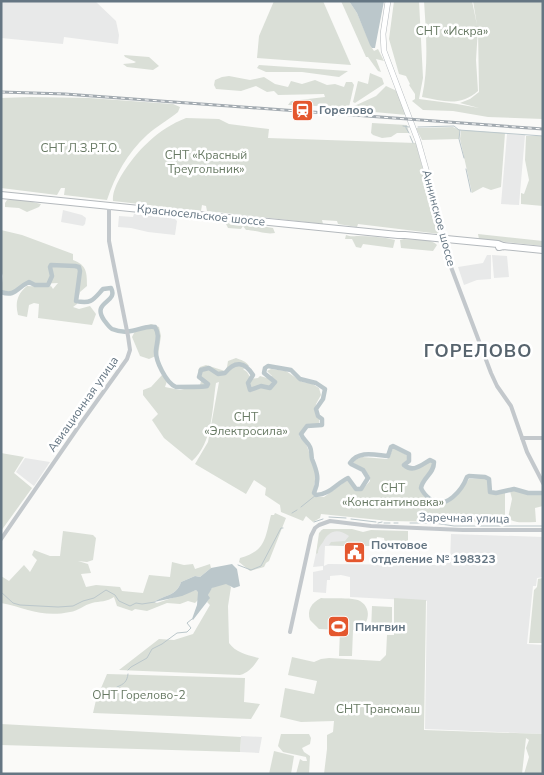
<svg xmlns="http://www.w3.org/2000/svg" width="544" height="775" font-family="'Nunito Sans',sans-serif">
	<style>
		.built { fill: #e8e9e9 }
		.green { fill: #dadfd7 }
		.water { fill: #bbc7cb }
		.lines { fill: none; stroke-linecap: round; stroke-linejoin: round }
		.stream { stroke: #bbc7cb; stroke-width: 1 }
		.river { stroke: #bbc7cb; stroke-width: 4.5 }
		.major-casing { stroke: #b5babe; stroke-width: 6 }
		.highway-casing { stroke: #b4b9bd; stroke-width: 8 }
		.minor { stroke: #c3c8cc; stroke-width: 4 }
		.major { stroke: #fff; stroke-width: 5 }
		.highway { stroke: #fff; stroke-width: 6 }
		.rail-casing { stroke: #a2aab0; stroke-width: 3 }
		.rail { stroke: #fff; stroke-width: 1; stroke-dasharray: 4; stroke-linecap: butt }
		.labels { text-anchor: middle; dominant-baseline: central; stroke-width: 5; stroke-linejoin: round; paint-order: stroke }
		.park-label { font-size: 12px; fill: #687a64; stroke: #fff }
		.poi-label { font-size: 12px; font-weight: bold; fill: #657683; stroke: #fff; text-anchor: start }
		.street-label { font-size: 12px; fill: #657683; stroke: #fff }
		.district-label { font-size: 18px; font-weight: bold; letter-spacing: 1px; fill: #57646e; stroke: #fff }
	</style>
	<rect width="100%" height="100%" fill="#fafaf8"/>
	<g class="built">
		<polygon points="1,1 95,1 116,21 119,35 118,44 64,37 63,44 1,38"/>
		<polygon points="507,134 525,135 519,205 501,204"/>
		<polygon points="63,210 82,215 86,218 85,224 83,226 61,222"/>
		<polygon points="134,214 174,218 177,221 175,235 148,232 131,228 118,227 119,216 133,217"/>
		<polygon points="487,255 491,255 491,279 477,280 464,285 458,267 483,263"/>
		<polygon points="492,255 507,256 509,277 494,278"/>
		<polygon points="25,458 50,462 34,486 16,472"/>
		<polygon points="321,530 351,530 349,546 325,546 324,566 328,564 434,565 437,565 437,562 450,563 451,534 543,537 543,577 537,578 536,586 533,586 527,644 543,645 543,734 425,729 427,601 350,597 350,577 341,575 330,576 330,580 327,580 326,593 313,592 313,572 323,570 323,566 313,567"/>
		<polygon points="241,736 262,737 259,753 240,752"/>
	</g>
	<g class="green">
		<polygon points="274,1 323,1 351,65 257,58 259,36"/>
		<polygon points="341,1 349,1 357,13 372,48 374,51 378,49 384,61 376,59 381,72 378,71 368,57 366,57"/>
		<path d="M394,1H419L423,78L419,99L457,104L479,108L460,103L470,99L479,92L478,28L476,60L478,91C460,107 443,101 422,97C429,66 426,32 424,1H472L477,25L473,1H543V119L488,117L453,111L423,110L412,101L415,99V94L409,85L410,84L406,76L399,74L389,39Z"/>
		<polygon points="124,55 149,57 159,66 153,70 127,67 123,64 134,63 136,62 125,57"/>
		<polygon points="259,65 348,71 339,77 302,72 266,72 257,68"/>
		<polygon points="370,73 382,78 384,84 355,103 353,102 358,81 368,84"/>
		<polygon points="229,76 250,80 264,77 275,84 288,87 291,81 302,84 315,80 327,85 335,84 344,87 346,82 352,82 354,85 349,107 347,107 288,105 291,101 325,97 324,94 278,95 274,91 267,92 256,86 241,91 216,89 214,85 215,80 222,77"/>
		<polygon points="386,86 397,91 407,115 352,110 352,107 376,96"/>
		<path d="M30,97L89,98L173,104L180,107L178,112C168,120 157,126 147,135C127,153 115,176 107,200L64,195L65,188H61L57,195L1,188V98Z"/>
		<path d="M186,118L219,119L229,124L269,129L268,138L416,143L440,234L358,224L357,227L338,224L337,221L322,220L323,224L207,211L206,206L202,205L201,211L113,201C112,193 117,183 121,176C137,150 158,129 186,118Z"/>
		<polygon points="372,123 407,125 409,133 397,133 391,137 382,138 373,135 371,133"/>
		<polygon points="453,127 460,130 459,139 422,140 416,128"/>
		<polygon points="461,130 505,133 501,187 491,190 483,187 472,193 460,139"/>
		<polygon points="526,136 543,136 543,206 521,204 521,193 524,194 529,180 525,160"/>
		<polygon points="7,200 24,200 41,204 39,207 27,212 19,208 5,207 5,203"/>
		<path d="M228,221L273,228L275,233C265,235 256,230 246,230L243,226L241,229L228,228L226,224Z"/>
		<path d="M1,230L22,235L73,254V260C87,265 87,273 87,286L80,292L77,304L73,307L79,309L90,306L96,314L92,325L38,318L39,304L34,303L29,305L27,317L18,315C15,303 17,294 27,286L48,287L51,286L53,289L58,283L38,284L29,281L12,293L1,290L3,276L1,271Z"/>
		<polygon points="478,234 543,241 543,246 479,239"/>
		<path d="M346,235C351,237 353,236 358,236C370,236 383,237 395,240L393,248L363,244L361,248L356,247L352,239H345Z"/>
		<path d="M404,239C413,240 431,238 437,245L433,251L401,248L400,240Z"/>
		<polygon points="151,324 159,327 161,336 158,355 149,359 140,356 132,337 136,329"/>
		<path d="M236,358C241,360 246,361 249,366L243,369L247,372L250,377L249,379L258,378L260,376L267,378L272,376L267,371L271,369L286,371L302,382L311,383L319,388L321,395L316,404L315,412L319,419V424C309,424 304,425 299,435C301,440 303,440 306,444C307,445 315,469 315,472C317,481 312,488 314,496L324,497L346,481L349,480L357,491H361L370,481V477L364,469L353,463L355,460L362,457L387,459L390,456L393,448H395L408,456L407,460L403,464L407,469L419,468L430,462L433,464C432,473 420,478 420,487C420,492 425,497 429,500C447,512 460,492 469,479L484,478L489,482L488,491L490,494L505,493V521L446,522L389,521L321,514L320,518L313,522L306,516L303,521L281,512L280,505L265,495L266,488L254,480L246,494L195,464L208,442L219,382L216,383C212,408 213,443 192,461L164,438L152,420L158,414L143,395V390L151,387L162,375L167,381L165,387L180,390L188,388L199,389L201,381L199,379L198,370L200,367L206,365L225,371L227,367L228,361Z"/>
		<polygon points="1,453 24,457 14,473 32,488 1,531"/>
		<path d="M517,490L531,495H543V506L535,508L536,522C526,522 515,524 508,518L512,499L510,491Z"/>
		<path d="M275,513L286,518L269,561L266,563L264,567L250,571L239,562L240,558C266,551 265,538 271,515H274Z"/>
		<path d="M323,529H352L363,532L371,530L408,531V546L387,545L385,544L384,538L377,537L375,546H342L329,545L331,542L345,541L349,536C338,528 329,530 323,542C320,546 318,548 318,553L316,554L319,533Z"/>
		<path d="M63,531L93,535L96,538L93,560L87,562L78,561L88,564L91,573L81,574L86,587L96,585L120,587L122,591L143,593L149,575L170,577L172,562L184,565L193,564L195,569L210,564L211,568L200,577L195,576L181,582C177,596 164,595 154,602L157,603L196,590L199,592L198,600L195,603L188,601L180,604L167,603L147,611L135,609L132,611L117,606L114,597C107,602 100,601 92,603C84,605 78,611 70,612C42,618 27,608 1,603V576L9,581L24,565L30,572L37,560L32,555L34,550L50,556H60Z"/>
		<polygon points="543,578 543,643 529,643 534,590 537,587 538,579"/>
		<path d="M222,584H228L231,587L228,606L229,643C236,653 248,655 259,658C254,666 249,673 240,675L119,670L159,639L174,640L193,634L210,605L207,602L209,599L208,595C210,588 215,585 222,584Z"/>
		<path d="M321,598C330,599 353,597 360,601C374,609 368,630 353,630L352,656H339L340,630L319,629L310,620C307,610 311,603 321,598Z"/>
		<polygon points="394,598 426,600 424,730 543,734 543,774 524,774 529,757 526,748 529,740 526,738 522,774 506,774 506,772 506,774 324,774 327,749 327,735 333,732 334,721 301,722 280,717 285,688 314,694 317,681 288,675 292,657 314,662 321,659 329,658 380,661 386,655 387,635 394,635"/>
		<polygon points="372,606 392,607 392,633 371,632"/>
		<polygon points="107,674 245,678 244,702 260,704 251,719 93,713 96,700"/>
		<polygon points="1,724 241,737 240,752 1,745"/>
		<polygon points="281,734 309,734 311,738 310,744 302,748 304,752 310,756 309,774 296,774 300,759 303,761 307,761 306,757 283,752 278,746"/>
		<polygon points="274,751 294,756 291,774 269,774"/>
	</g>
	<g class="water">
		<polygon points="349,1 384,1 375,48 372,48 370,45 357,13"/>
		<path d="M232,564L237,569L240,586L234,588L226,584L212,588L208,595L210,598L193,620L192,619L197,605L198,592L196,590L182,596L154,602C164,595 177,596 181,582L195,576L200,577L211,568Z"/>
	</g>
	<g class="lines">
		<g class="stream">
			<polyline points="403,126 409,127"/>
			<polyline points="406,126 406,128 409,133"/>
			<polyline points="418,127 454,126 459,130 543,136"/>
			<polyline points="460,130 459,139 464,158"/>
			<polyline points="410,136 413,143"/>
			<polyline points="466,169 471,192"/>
			<polyline points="301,507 316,495"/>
			<polyline points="292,513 297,510"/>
			<polyline points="329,517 346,518"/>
			<polyline points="351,519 376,522"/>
			<polyline points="314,522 323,519"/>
			<polyline points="378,523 382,522"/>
			<polyline points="384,523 390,523"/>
			<polyline points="394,523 398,523"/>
			<polyline points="410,523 434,523 454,526 543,526"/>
			<polyline points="238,565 251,570 261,566 281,528 283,528"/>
			<polyline points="1,592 13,603 20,605 58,607 73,606 83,601 94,598 106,590 115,595 119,601 130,606 136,603 142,604 155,602"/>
			<polyline points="128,670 131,667 147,658 152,649 162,644 177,633 187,632 191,628 187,623 192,619"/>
			<path d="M117,687C124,684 127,682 128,674"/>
		</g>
		<path class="river" d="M1,292C16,297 16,288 29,282L35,285H48L52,276L50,267L51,265L75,266L79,267L80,271L76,301C92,304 93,300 103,289L111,288C119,303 91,301 104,320C107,324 109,327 112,329C131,337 143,324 155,327C160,335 157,341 156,350C155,360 166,383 176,387C178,387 204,387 207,386L208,384L199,377L201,370L209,368L218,374L225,373C235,360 245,362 253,375L248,383L250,390L261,386L270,388L275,382L264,373L265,368L268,366L291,370L300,379L316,383L325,389L323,399L316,409L318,416L322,419V425L307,426L301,434C303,440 308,442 310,447C312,451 311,455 312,459C317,471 320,480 314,493L316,495C329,495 337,483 348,478L356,489H361L368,478L363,470L351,464L350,463C359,450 375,455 388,456L391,447L393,446L409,454V461L404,465C413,473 421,465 430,460L434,462C434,474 423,477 421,488C423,493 426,496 431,500C446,510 462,490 467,477L469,476L485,477L489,479L490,492L496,493L514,489L528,493H543"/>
		<defs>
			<polyline id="major" points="388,1 383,34 384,51 418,141 433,194 443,241"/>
			<g id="highway">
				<polyline points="1,195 398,235 405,235 498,244 503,246"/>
				<polyline points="499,247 503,246 543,250"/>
			</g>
		</defs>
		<use href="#major" class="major-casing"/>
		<use href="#highway" class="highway-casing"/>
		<g class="minor">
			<polyline points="443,242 451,267 491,373 497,386 511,406 527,452 543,483"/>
			<polyline points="522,438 543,438"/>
			<polyline points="1,539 79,426 127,359 130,350 128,336 109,241 109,206"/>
			<polyline points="290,632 311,536 315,528 319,525 330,521 371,526 463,530 543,530"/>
		</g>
		<use href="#major" class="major"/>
		<use href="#highway" class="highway"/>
		<defs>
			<polyline id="rail" points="1,92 65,94 543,129"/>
		</defs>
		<use href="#rail" class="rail-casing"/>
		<use href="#rail" class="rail"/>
	</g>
	<defs>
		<symbol id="station-square" viewBox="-11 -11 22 22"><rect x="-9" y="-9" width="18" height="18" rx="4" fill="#e4572e" stroke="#fff"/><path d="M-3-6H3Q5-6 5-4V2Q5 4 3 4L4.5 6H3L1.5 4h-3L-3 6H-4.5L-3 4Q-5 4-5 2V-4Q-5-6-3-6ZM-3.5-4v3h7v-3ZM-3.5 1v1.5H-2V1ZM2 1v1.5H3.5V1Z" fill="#fff"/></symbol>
		<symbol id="civic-square" viewBox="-11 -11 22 22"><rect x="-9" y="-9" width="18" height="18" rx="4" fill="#e4572e" stroke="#fff"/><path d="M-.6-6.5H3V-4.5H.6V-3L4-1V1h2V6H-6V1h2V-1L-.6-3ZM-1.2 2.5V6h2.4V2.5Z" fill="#fff"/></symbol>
		<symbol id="stadium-square" viewBox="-11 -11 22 22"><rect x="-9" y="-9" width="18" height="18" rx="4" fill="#e4572e" stroke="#fff"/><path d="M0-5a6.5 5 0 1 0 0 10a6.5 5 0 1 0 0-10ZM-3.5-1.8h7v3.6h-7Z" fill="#fff"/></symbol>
	</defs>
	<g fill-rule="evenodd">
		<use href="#station-square" x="290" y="98" width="25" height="25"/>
		<use href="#civic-square" x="342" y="540" width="25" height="25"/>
		<use href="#stadium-square" x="326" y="614" width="25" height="25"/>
	</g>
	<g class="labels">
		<g class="park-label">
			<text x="452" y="31">СНТ «Искра»</text>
			<text x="80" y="148">СНТ Л.З.Р.Т.О.</text>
			<text x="206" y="155">СНТ «Красный<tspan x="206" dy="14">Треугольник»</tspan></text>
			<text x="246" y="417">СНТ<tspan x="246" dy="14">«Электросила»</tspan></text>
			<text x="393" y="488">СНТ<tspan x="393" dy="14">«Константиновка»</tspan></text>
			<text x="139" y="695">ОНТ Горелово-2</text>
			<text x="378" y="709">СНТ Трансмаш</text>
		</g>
		<g class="poi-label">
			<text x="319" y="110">Горелово</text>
			<text x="371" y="545">Почтовое<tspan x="371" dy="14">отделение № 198323</tspan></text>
			<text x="355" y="627">Пингвин</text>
		</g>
		<g class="street-label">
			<text transform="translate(201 215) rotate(6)">Красносельское шоссе</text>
			<text transform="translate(439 218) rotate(75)">Аннинское шоссе</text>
			<text transform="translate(83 404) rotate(-55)">Авиационная улица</text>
			<text transform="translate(464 518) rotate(1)">Заречная улица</text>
		</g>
		<g class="district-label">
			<text x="478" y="351">ГОРЕЛОВО</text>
		</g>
	</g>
	<rect width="544" height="775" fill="none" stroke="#657683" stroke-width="5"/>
</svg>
